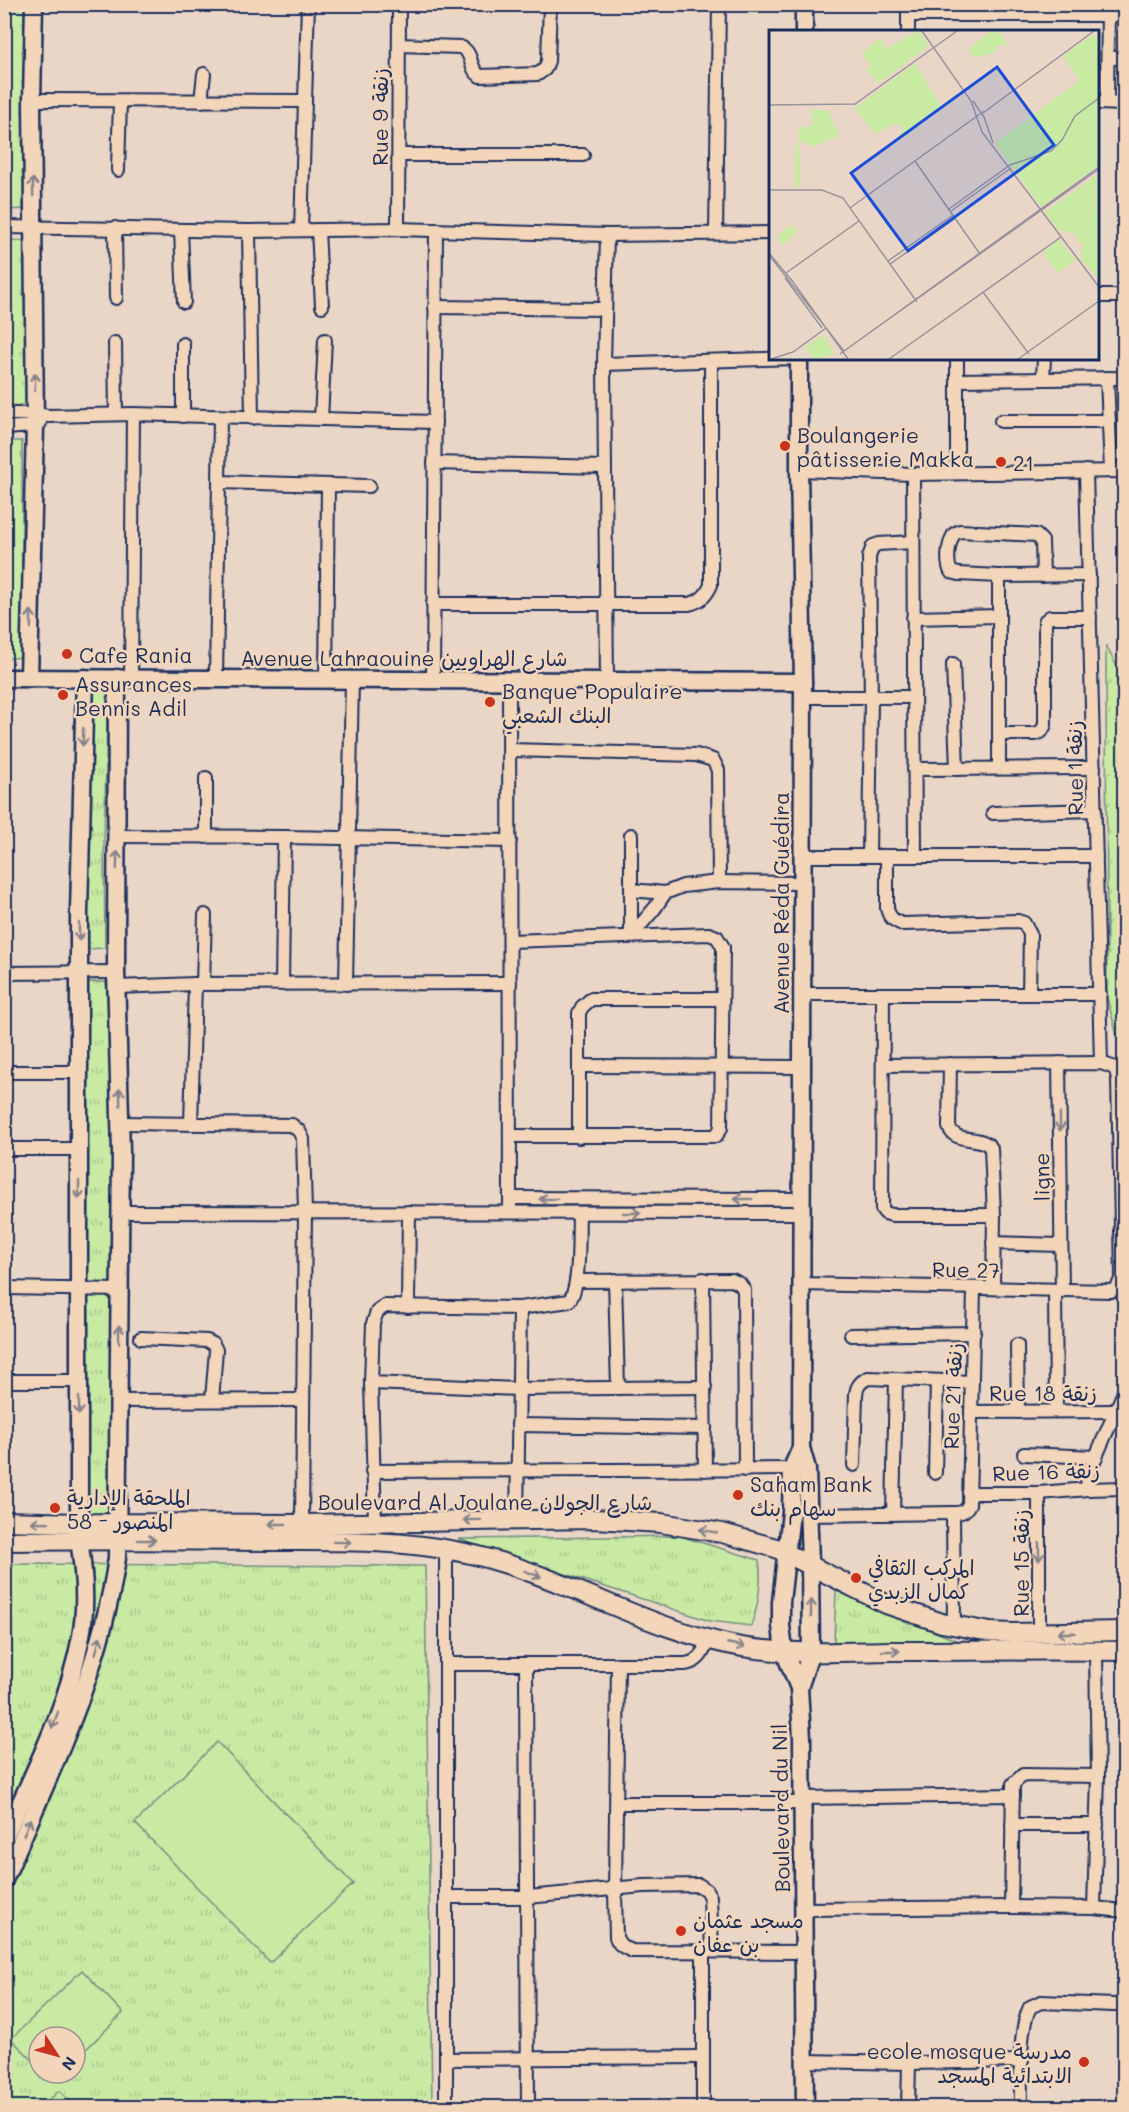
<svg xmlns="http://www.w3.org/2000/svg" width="1129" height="2112" font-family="Mali,'Playpen Sans Arabic',sans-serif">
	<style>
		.grass { fill: url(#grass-tufts); stroke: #728c80; stroke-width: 1.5; fill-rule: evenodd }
		.garden { fill: #c9eaa3; stroke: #728c80; stroke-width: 1.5 }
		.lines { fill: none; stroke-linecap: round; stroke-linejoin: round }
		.minor-casing { stroke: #1b2f5e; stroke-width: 16 }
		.tertiary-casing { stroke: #1b2f5e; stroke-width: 21 }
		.secondary-casing { stroke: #1b2f5e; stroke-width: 22 }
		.minor { stroke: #f3d6b9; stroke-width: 12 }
		.tertiary { stroke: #f3d6b9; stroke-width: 16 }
		.secondary { stroke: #f3d6b9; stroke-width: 18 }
		.oneway { stroke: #87828c }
		.poi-dot { fill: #c8321e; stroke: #f3d6b9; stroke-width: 2 }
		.labels { text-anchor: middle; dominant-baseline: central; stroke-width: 5; stroke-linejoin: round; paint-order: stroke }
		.street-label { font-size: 21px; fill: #1b2f5e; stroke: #f3d6b9 }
		.poi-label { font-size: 21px; fill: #1b2f5e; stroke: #f3d6b9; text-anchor: start }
		.inset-road { fill: none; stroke: #97939c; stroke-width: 1.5 }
		.view { fill: #1d4ed8; fill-opacity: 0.15; stroke: #1d4ed8; stroke-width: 3 }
		.inset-edge { fill: none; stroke: #1b2f5e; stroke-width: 3 }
	</style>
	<defs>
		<pattern id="grass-tufts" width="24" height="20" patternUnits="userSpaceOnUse" patternTransform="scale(1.5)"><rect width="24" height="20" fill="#c9eaa3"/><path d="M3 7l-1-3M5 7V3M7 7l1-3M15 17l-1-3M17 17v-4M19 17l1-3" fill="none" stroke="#acc98f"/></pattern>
	</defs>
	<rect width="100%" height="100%" fill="#ead6c6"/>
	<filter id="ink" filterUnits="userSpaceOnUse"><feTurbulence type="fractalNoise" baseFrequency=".0167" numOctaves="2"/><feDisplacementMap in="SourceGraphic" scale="12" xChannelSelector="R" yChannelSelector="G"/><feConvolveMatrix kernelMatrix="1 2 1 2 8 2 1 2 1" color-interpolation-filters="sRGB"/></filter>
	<g filter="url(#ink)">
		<g class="grass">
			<polygon points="4,5 29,5 26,209 5,210"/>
			<polygon points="4,240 30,241 28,397 24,404 17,406 5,404"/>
			<polygon points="4,441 22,441 22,657 4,659"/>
			<polygon points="1106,645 1124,681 1124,1061 1107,998"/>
			<polygon points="90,684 108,684 104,838 105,948 87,949"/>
			<polygon points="88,982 106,982 121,1152 118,1523 79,1523 79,1149"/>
			<path d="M680,1536L759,1560C762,1583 759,1604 751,1626L710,1621L458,1539Z"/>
			<path d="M5,1564L425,1566L432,2107L5,2108ZM39,2037H75V2073H39Z"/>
			<polygon points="836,1591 960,1642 834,1642"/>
		</g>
		<g class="garden">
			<polygon points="4,1618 12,1618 12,1675 5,1675"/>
			<polygon points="217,1742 353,1884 270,1963 135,1823"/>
			<polygon points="82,1970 123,2013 75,2060 75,2037 39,2037 39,2066 11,2039"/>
			<polygon points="59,2091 76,2107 41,2107"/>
		</g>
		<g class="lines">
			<defs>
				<g id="minor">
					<polyline points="908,15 1124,15"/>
					<polyline points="908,32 908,4"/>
					<path d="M399,45L460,47C474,52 468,68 480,76L538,74L545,69L548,61L550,4"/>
					<polyline points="1108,58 1124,58"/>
					<polyline points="32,100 304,101"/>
					<polyline points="201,101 204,74"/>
					<polyline points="1098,103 1124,104"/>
					<polyline points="1107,103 1108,4"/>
					<polyline points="399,155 583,155"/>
					<polyline points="118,170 120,101"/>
					<polyline points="4,227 249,231 398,229 607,235 770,233"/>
					<polyline points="115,228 116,298"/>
					<polyline points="398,229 399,4"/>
					<polyline points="181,230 184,302"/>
					<polyline points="301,230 308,4"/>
					<polyline points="318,230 322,306"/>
					<polyline points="249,231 252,418"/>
					<polyline points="716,233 719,4"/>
					<polyline points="607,235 604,364 607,681"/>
					<polyline points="1098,296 1124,296"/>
					<polyline points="435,307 604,309"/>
					<polyline points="115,343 116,414"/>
					<polyline points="957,358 957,473"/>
					<polyline points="604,364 797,358"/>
					<polyline points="1107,378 1111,471"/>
					<polyline points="1043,379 1044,358"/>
					<polyline points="957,380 1124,378"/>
					<polyline points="4,414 35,414 48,416 133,414 435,422"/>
					<polyline points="183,416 183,344"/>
					<polyline points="321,419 325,340"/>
					<polyline points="1001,421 1109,421"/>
					<polyline points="4,428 35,426 40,423"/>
					<polyline points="434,463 604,467"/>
					<polyline points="799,470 913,474 1124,471"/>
					<polyline points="1086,471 1101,1063"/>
					<polyline points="913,474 915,856"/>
					<polyline points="219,482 369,486"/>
					<path d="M999,576L959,574L951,572C946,562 948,544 954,534L960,531L1036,535L1042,541L1043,576"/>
					<path d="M433,604H689C701,601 706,596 711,585V361"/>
					<polyline points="913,618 999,616"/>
					<polyline points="953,664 957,769"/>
					<polyline points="131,677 133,414"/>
					<polyline points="216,679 220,417"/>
					<polyline points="326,679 328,485"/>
					<polyline points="433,680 436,230"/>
					<polyline points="509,680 510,1212"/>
					<polyline points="803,697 914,697"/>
					<polyline points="999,734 1034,734 1041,732 1045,725 1045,621 1050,617 1090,617"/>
					<polyline points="510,750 696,755 713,760 718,770 719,882"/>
					<polyline points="999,768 999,576 1089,575"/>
					<polyline points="914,769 1094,768"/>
					<polyline points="993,813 1095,810"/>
					<polyline points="117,836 284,837 510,841"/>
					<polyline points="206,837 206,778"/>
					<polyline points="802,856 1096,856"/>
					<polyline points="869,856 871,698 869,557 873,546 879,544 913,542"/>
					<path d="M887,856V908C889,918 893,920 902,924L1018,921L1024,923L1030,934L1029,994"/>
					<polyline points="631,890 665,893"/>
					<polyline points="631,936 655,908 665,893 683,886 719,882 802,883"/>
					<polyline points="631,936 631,835"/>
					<polyline points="510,941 709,934 717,937 723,947 721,1128 716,1136 510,1136"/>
					<polyline points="4,973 116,972"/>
					<polyline points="203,984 205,915"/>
					<polyline points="282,984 284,837"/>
					<polyline points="346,984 352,680"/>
					<polyline points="117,987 195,984 510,983"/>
					<polyline points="802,994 1100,994"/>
					<polyline points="883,994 882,1209 885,1213 892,1215 994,1215"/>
					<polyline points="1059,1063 1062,1291"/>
					<path d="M950,1064L949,1127C955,1145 981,1134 991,1148L994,1215L993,1288"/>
					<polyline points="580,1066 802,1067"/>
					<polyline points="4,1072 79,1072"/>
					<polyline points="120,1123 292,1125 299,1131 303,1139 305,1212 302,1524"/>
					<polyline points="191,1124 195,984"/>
					<polyline points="579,1137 579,1013 582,1007 591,999 722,999"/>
					<polyline points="4,1149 79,1149"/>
					<polyline points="510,1198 802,1199"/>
					<polyline points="120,1212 802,1213"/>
					<polyline points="993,1243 1061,1245"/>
					<polyline points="703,1279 705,1470"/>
					<polyline points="615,1280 618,1388"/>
					<polyline points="576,1281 732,1280 740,1284 744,1290 745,1470"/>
					<polyline points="802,1284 1111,1291 1117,1288 1122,1277 1118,1078 1115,1068 1101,1063 883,1065"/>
					<polyline points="4,1288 120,1290"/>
					<polyline points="1055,1291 1056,1411"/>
					<polyline points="408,1307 409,1212"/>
					<polyline points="851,1335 974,1333"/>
					<polyline points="141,1338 207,1341 213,1344 216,1350 212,1400"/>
					<polyline points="1017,1345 1018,1412"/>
					<polyline points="4,1381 79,1381"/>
					<polyline points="371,1383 518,1389 705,1387"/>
					<polyline points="119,1401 303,1400"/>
					<polyline points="971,1412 1115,1411"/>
					<polyline points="518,1425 705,1428"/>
					<polyline points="1024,1454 1096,1457"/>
					<path d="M854,1465L856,1394C857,1386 860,1382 868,1378L972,1382"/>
					<polyline points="372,1471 799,1469"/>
					<polyline points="935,1473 937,1381"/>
					<polyline points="1088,1489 1087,1477 1124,1392"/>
					<polyline points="969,1493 1039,1493 1088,1489 1124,1488"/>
					<polyline points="953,1513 954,1625"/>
					<polyline points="893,1514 896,1379"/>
					<path d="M809,1515L953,1513C962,1513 965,1512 969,1504L974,1289"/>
					<polyline points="517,1520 520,1308"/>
					<path d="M375,1522L371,1383L373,1323L377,1312L385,1306L520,1308L569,1301C581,1286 578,1234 579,1213"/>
					<polyline points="1039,1634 1039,1493"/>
					<path d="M446,1664H685C700,1662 703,1652 709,1639"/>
					<polyline points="526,1665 528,2108"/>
					<path d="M618,1665L615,1890L616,1937C619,1946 624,1947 632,1951L804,1952"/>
					<polyline points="803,1798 1013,1795"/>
					<polyline points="617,1803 803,1803"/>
					<polyline points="1012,1825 1097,1825"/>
					<polyline points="446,1897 528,1897 643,1886 699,1885 706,1890 710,1897 712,1951"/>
					<polyline points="1011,1907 1013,1784 1023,1775 1098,1776"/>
					<polyline points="1094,1908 1098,1776 1096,1651"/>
					<polyline points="804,1909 1011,1907 1094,1908 1124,1911"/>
					<polyline points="446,2059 703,2057"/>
					<polyline points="805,2061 909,2063 1022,2061"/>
					<polyline points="446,2108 446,1549"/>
					<polyline points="703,2108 703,1951"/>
					<polyline points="908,2108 909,2063"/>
					<path d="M1021,2108C1021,2080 1018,2031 1030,2007L1041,2002L1114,2005L1124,2004"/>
				</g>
				<g id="tertiary">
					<polyline points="804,32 804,4"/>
					<polyline points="4,678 803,682"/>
					<polyline points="29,678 35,426 32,100 34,4"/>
					<polyline points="801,1448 792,1468 791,1512 781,1602 781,1626 784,1651 799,1688 802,1738 805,2108"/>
					<polyline points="799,1688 811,1652 810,1564 807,1469 801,1448 803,682 799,470 799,358"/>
					<path d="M4,1839C33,1774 68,1707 81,1636C87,1605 84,1571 79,1540V912L85,678"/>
					<path d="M4,1880C49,1775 101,1672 117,1558L121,1152L116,972L117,678"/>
				</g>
				<g id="secondary">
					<polyline points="4,1521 79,1523 302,1524 595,1519 661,1523 722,1533 776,1548 886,1604 942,1623 990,1632 1012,1633 1124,1631"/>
					<path d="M4,1541C92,1540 180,1540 267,1541C334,1541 401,1539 466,1553C562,1574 645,1630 742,1647C791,1655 841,1652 890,1651C968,1651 1046,1650 1124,1651"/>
				</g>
			</defs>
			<use href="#minor" class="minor-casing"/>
			<use href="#tertiary" class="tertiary-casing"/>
			<use href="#secondary" class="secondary-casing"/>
			<use href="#minor" class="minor"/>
			<use href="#tertiary" class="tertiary"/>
			<use href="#secondary" class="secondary"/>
		</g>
		<defs><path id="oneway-shaft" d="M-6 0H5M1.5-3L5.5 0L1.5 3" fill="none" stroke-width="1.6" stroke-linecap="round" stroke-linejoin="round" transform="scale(1.5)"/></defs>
		<g class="oneway">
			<use href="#oneway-shaft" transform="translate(33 187) rotate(-91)"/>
			<use href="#oneway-shaft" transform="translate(35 382) rotate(-90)"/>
			<use href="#oneway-shaft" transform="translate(31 619) rotate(-89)"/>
			<use href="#oneway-shaft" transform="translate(83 737) rotate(92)"/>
			<use href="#oneway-shaft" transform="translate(117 860) rotate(-89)"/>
			<use href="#oneway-shaft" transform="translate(79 932) rotate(90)"/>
			<use href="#oneway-shaft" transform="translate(120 1097) rotate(-92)"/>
			<use href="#oneway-shaft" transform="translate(1060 1122) rotate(89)"/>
			<use href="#oneway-shaft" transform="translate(79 1190) rotate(90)"/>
			<use href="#oneway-shaft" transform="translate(548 1199) rotate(-180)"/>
			<use href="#oneway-shaft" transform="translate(743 1199) rotate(-180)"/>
			<use href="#oneway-shaft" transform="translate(632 1213)"/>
			<use href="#oneway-shaft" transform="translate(119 1334) rotate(-90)"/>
			<use href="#oneway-shaft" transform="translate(79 1406) rotate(90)"/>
			<use href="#oneway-shaft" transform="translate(472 1520) rotate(179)"/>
			<use href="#oneway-shaft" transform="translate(40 1522) rotate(-178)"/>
			<use href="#oneway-shaft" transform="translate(277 1524) rotate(-180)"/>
			<use href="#oneway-shaft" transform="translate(708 1531) rotate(-170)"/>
			<use href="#oneway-shaft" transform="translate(147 1540)"/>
			<use href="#oneway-shaft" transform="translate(342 1542) rotate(1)"/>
			<use href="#oneway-shaft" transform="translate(1039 1552) rotate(90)"/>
			<use href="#oneway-shaft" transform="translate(533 1574) rotate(20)"/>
			<use href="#oneway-shaft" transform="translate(811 1608) rotate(-90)"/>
			<use href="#oneway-shaft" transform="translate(1066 1633) rotate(178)"/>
			<use href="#oneway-shaft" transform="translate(98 1645) rotate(-74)"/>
			<use href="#oneway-shaft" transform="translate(736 1645) rotate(11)"/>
			<use href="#oneway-shaft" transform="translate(891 1651)"/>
			<use href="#oneway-shaft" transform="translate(55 1720) rotate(111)"/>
			<use href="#oneway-shaft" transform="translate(27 1827) rotate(-67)"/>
		</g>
	</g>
	<g class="poi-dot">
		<circle cx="785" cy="446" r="6"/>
		<circle cx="1001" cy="462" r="6"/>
		<circle cx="67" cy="654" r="6"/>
		<circle cx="63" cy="695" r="6"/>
		<circle cx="490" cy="702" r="6"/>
		<circle cx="738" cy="1495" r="6"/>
		<circle cx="55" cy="1508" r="6"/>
		<circle cx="856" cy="1578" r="6"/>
		<circle cx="681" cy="1931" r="6"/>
		<circle cx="1084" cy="2062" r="6"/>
	</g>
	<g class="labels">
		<g class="street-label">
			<text transform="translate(379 117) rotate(-90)">Rue 9 زنقة</text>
			<text x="404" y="657">Avenue Lahraouine شارع الهراويين</text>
			<text transform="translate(1074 768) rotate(-91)">Rue 1 زنقة</text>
			<text transform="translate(780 903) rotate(-90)">Avenue Réda Guédira</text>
			<text transform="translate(1041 1177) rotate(-91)">ligne</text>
			<text transform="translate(966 1269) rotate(1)">Rue 27</text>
			<text x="1043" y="1392">Rue 18 زنقة</text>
			<text transform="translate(952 1396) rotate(-88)">Rue 21 زنقة</text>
			<text transform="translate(1046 1471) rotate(-2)">Rue 16 زنقة</text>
			<text x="485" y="1501">Boulevard Al Joulane شارع الجولان</text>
			<text transform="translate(1020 1563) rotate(-90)">Rue 15 زنقة</text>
			<text transform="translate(780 1808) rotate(-91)">Boulevard du Nil</text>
		</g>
		<g class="poi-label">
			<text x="797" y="434">Boulangerie<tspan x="797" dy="24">pâtisserie Makka</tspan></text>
			<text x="1013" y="462">21</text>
			<text x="79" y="654">Cafe Rania</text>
			<text x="75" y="683">Assurances<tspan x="75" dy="24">Bennis Adil</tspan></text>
			<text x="502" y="690">Banque Populaire<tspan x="502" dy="24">البنك الشعبي</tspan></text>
			<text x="750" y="1483">Saham Bank<tspan x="750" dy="24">سهام بنك</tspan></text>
			<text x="67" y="1496">الملحقة الإدارية<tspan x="67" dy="24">58 - المنصور</tspan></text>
			<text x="868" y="1566">المركب الثقافي<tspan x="868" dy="24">كمال الزبدي</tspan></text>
			<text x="693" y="1919">مسجد عثمان<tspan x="693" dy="24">بن عفان</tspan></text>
			<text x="1072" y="2050" text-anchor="end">ecole mosque مدرسة<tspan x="1072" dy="24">الابتدائية المسجد</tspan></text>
		</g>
	</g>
	<g transform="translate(769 30)">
		<rect width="330" height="330" fill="#ead6c6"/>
		<path d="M149,1L160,16L109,53L97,40L102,37L93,23L112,8L116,19ZM223,1H229L239,15L227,16L226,23L205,28L199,19ZM323,5L330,7V135L272,177L226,113L311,50L294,26ZM146,33L173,78L128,112L134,96L124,94L106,104L86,78ZM43,80H59L70,106L43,116L29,111L30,97L43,96ZM26,115H30L32,157L26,155ZM329,144L314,213L307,211V204L289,200L276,182ZM23,195L29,201L13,216L8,206Z" fill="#c9eaa3"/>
		<path d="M330,143V250L311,228Z" fill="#c9eaa3"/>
		<path d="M272 91a8 8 0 1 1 16 0a8 8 0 1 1-16 0ZM290,210L307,230L289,243L274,222ZM55,305L66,325L45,329L36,317Z" fill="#c9eaa3"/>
		<path class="inset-road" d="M153,1L202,71L213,102L330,257M204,71L215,87L224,113M0,75L86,74L188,1M214,83L325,1M146,131L211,224M0,160H53L74,168L148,272M81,178L215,81M180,179L241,135L282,121L293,110L306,86L330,68M182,181L242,138M0,223L24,252M0,225L75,321L330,139M119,231L184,185M121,234L187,188M17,243L90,191M16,248L53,298M22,249L79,329M214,262L260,324M71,324L330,137M2,329L24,322L57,298M120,329L292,207M249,329L330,271"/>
		<path class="view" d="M228,37L285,115L139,221L82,143Z"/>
		<rect width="330" height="330" class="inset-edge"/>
	</g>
	<rect width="1129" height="2112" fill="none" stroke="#f3d6b9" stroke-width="24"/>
	<rect x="12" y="12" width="1105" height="2088" fill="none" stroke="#1b2f5e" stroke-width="2" filter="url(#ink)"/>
	<g transform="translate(57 2055) rotate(126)"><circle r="28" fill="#f3d6b9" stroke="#9d9395" stroke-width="1.5"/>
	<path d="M0-4.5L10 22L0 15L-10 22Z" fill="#c8321e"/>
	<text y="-9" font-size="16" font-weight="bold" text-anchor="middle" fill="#1b2f5e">N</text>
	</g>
</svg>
